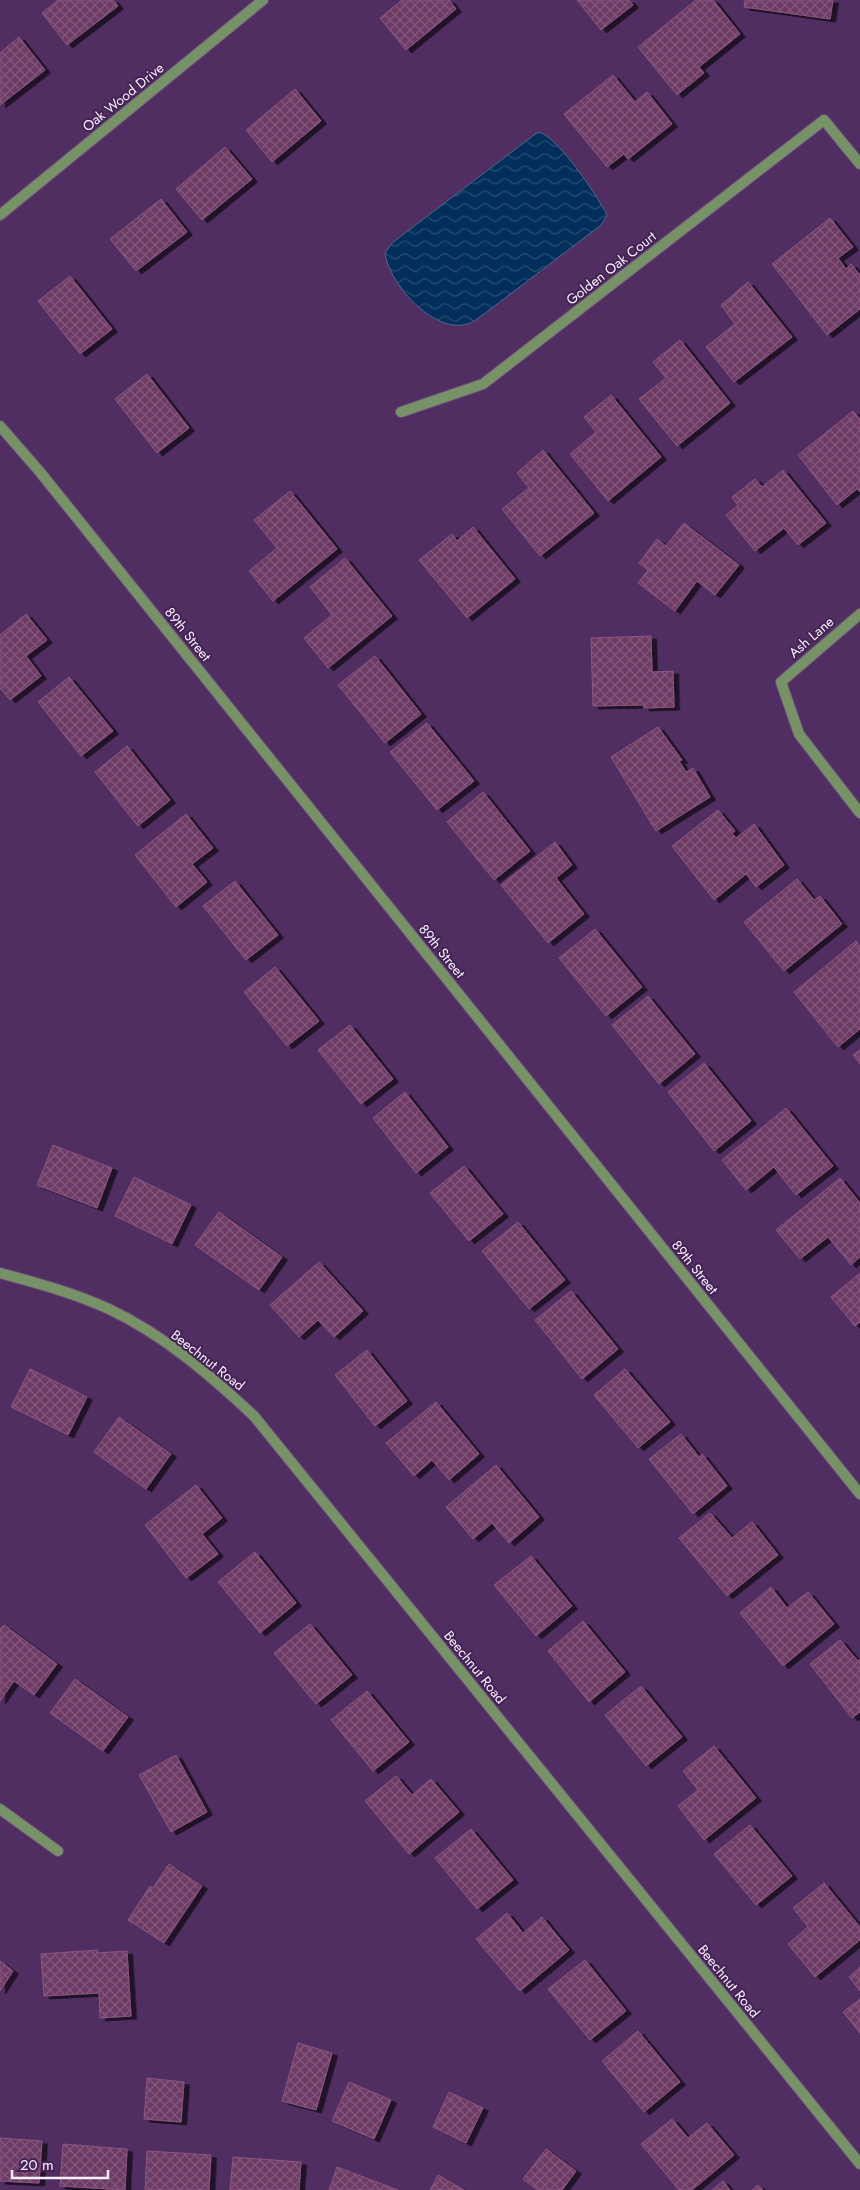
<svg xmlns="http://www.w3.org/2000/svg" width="860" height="2190" font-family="Jost,sans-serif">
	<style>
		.water { fill: url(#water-waves); stroke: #4c688c }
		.building { fill: url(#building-cross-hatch); stroke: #8b5581; filter: url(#shadow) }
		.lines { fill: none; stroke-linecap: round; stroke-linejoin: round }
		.street-casing { stroke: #6b4d7a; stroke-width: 12 }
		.street { stroke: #789267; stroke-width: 10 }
		.labels { text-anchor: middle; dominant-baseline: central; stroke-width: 4; stroke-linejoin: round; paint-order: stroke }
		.street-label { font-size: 14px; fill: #f8f0fd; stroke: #452356 }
	</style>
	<defs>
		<pattern id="water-waves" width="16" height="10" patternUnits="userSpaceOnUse" patternTransform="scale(1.25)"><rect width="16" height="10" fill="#022e5b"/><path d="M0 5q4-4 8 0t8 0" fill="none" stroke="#284d73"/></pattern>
		<pattern id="building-cross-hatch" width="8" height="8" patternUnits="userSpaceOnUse" patternTransform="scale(1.25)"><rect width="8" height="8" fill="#6d3a64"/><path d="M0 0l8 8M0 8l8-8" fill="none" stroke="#83577b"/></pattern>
		<filter id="shadow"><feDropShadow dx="5.5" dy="3" stdDeviation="0" flood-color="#0009"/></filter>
	</defs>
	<rect width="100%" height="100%" fill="#502e61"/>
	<path class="water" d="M538,132C557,135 598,197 607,215L601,225L484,314C479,317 473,323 467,324C433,334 389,283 385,253L392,243Z"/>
	<g class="building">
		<polygon points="58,0 113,0 118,6 67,45 42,13"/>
		<polygon points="402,0 449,0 456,9 406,50 380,18"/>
		<polygon points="577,0 629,0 633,5 601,30"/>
		<polygon points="696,0 713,0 740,34 699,67 704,73 677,95 638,47"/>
		<polygon points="745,0 833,0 830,19 744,7"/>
		<polygon points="19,37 45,70 0,105 0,53"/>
		<polygon points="613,75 635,102 647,92 672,124 628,159 624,154 607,167 564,114"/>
		<polygon points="295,89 321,121 272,162 246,130"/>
		<polygon points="225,147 252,179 202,220 176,189"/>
		<polygon points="161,199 187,232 136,271 110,239"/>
		<polygon points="830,218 853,247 838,258 846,269 851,264 860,275 860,309 827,335 772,264"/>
		<polygon points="70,276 112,329 80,354 38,301"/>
		<polygon points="748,282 792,337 734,382 706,347 735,324 721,305"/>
		<polygon points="680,340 730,403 677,446 639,399 666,378 653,362"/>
		<polygon points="147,374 189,428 157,453 115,399"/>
		<polygon points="611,395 661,457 608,501 570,454 596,432 584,417"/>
		<polygon points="853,411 860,419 860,492 857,489 837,505 798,455"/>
		<polygon points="543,450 594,513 540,556 502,509 529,488 517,473"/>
		<polygon points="783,470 826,523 798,545 784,528 755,551 726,515 738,505 732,497 755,479 762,487"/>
		<polygon points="290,491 337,549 273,601 249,571 277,548 254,520"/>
		<polygon points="684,523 739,565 715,595 697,581 675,611 638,583 648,570 639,563 657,539 666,546"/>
		<polygon points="473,527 515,579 467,618 419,560 452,534 457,541"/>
		<polygon points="345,558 392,616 328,668 304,638 332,615 310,587"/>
		<polygon points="26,614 47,640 26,656 41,676 10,700 0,688 0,635"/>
		<polygon points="651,636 652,672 673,671 674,707 644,708 643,705 593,706 591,638"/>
		<polygon points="375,656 421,714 385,743 338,685"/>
		<polygon points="69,677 113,731 81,756 38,702"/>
		<polygon points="427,723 474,781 437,810 390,752"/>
		<polygon points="658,727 682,760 679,761 686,772 693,768 710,797 656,831 611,757"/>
		<polygon points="127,746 170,800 138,826 95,772"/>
		<polygon points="483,792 530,851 494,880 447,822"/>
		<polygon points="718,810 735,831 732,833 736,838 754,824 784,865 756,887 746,874 714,900 672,846"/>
		<polygon points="186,814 213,848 192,864 207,882 176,907 135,855"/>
		<polygon points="555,842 572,865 556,878 584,914 548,943 501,885"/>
		<polygon points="797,879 814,900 820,896 842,924 784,971 744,922"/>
		<polygon points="235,881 278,935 246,960 203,906"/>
		<polygon points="595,929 642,987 606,1016 559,958"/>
		<polygon points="856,941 860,946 860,1029 838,1047 794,992"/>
		<polygon points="275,967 319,1021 287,1046 244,992"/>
		<polygon points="648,996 695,1054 659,1084 612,1025"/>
		<polygon points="350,1025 393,1079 361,1104 318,1050"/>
		<polygon points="860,1050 860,1064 853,1055"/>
		<polygon points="704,1063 751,1121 714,1151 668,1092"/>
		<polygon points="405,1092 448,1147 416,1173 373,1118"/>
		<polygon points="786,1108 833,1166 796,1195 774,1167 746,1190 722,1160"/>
		<polygon points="53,1145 112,1168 97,1208 37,1185"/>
		<polygon points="464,1166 503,1214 469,1241 430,1193"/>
		<polygon points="134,1177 191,1205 172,1244 115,1216"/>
		<polygon points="840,1178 860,1203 860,1257 851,1265 828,1237 800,1259 776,1230"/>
		<polygon points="219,1212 282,1257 259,1290 195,1245"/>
		<polygon points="518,1222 565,1280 529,1309 482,1251"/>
		<polygon points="319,1262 363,1311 334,1337 318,1320 299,1337 270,1305"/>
		<polygon points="860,1273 860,1322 855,1326 831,1297"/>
		<polygon points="571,1291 618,1349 582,1379 535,1320"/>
		<polygon points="367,1350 407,1401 375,1426 335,1375"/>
		<polygon points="30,1369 87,1397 68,1435 11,1407"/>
		<polygon points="625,1369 670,1422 638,1448 594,1395"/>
		<polygon points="436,1402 479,1454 449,1480 432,1460 414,1476 386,1443"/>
		<polygon points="119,1417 171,1454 146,1489 94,1452"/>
		<polygon points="681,1434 699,1457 702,1454 727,1486 693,1514 649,1459"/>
		<polygon points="496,1465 539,1517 509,1543 492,1523 473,1539 446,1507"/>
		<polygon points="196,1485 222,1518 202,1534 218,1554 186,1578 145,1525"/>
		<polygon points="710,1513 732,1538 752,1522 778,1555 727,1596 679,1538"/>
		<polygon points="255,1552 296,1603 260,1633 218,1582"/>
		<polygon points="531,1556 572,1606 536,1636 494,1585"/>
		<polygon points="771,1587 787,1608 808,1592 834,1624 783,1666 740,1613"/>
		<polygon points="583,1621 625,1672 589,1702 548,1651"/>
		<polygon points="310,1624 352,1675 316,1704 274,1653"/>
		<polygon points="4,1625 57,1664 34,1695 14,1681 0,1701 0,1629"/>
		<polygon points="840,1640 858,1661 860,1659 860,1712 852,1718 810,1664"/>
		<polygon points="75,1679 128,1717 103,1751 50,1713"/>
		<polygon points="641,1686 682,1737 646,1766 605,1715"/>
		<polygon points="367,1691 409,1742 373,1771 331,1720"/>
		<polygon points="714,1746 756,1798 704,1840 678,1806 698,1790 683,1771"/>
		<polygon points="176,1755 207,1812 171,1832 139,1775"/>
		<polygon points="396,1776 412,1795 431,1779 459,1812 409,1854 365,1801"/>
		<polygon points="750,1825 792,1876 756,1905 714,1854"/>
		<polygon points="471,1829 513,1880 477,1909 435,1858"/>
		<polygon points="169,1864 202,1886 164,1943 128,1920 150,1886 153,1888"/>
		<polygon points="824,1883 860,1927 860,1940 815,1977 788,1944 808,1927 793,1908"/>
		<polygon points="507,1913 523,1933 542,1917 569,1950 520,1991 476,1939"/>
		<polygon points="98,1950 97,1953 127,1951 131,2016 100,2018 99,1993 44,1996 41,1954"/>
		<polygon points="585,1960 626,2011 590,2040 548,1989"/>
		<polygon points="0,1961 13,1971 0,1991"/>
		<polygon points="860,1967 860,1991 849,1977"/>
		<polygon points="860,1999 860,2033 843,2012"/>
		<polygon points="638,2031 680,2082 644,2112 602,2061"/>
		<polygon points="298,2043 332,2053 316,2110 282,2101"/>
		<polygon points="147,2078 184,2082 181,2122 144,2119"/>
		<polygon points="349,2082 391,2100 374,2139 332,2121"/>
		<polygon points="449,2092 483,2108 466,2143 433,2127"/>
		<polygon points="672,2119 688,2138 707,2123 734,2155 692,2190 679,2190 641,2144"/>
		<polygon points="0,2138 42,2141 39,2183 0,2181"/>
		<polygon points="63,2144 127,2149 125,2190 60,2186"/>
		<polygon points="546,2149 576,2171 562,2190 538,2190 523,2179"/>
		<polygon points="147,2151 211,2155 209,2190 145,2190"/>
		<polygon points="233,2157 301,2162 299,2190 230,2190"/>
		<polygon points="337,2167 398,2190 329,2190"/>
		<polygon points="438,2175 464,2190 430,2190"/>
		<polygon points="723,2181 730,2190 712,2190"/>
		<polygon points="758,2185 763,2190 752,2190"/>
	</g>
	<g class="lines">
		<defs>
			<g id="street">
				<polyline points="0,215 263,0"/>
				<polyline points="401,412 483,384 824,120 860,164"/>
				<polyline points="0,426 40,472 860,1494"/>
				<polyline points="860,614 781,682 799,734 860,813"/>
				<path d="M0,1273C37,1283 74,1293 109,1309C164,1335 210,1375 254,1416L860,2164"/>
				<polyline points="0,1809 58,1851"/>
			</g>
		</defs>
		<use href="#street" class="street-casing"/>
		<use href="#street" class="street"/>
	</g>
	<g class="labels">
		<g class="street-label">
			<text transform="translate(123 97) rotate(-39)">Oak Wood Drive</text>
			<text transform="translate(611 268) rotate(-38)">Golden Oak Court</text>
			<text transform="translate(188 634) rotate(51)">89th Street</text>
			<text transform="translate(811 637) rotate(-41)">Ash Lane</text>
			<text transform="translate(442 951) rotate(51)">89th Street</text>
			<text transform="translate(695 1267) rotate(51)">89th Street</text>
			<text transform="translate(208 1360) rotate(38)">Beechnut Road</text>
			<text transform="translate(475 1667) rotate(51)">Beechnut Road</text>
			<text transform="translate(729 1981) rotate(51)">Beechnut Road</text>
		</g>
	</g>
	<path d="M12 2170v8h96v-8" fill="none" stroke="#f8f0fd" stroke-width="2.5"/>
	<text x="20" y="2170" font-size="15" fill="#f8f0fd" stroke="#452356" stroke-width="4" paint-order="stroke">20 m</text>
</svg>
